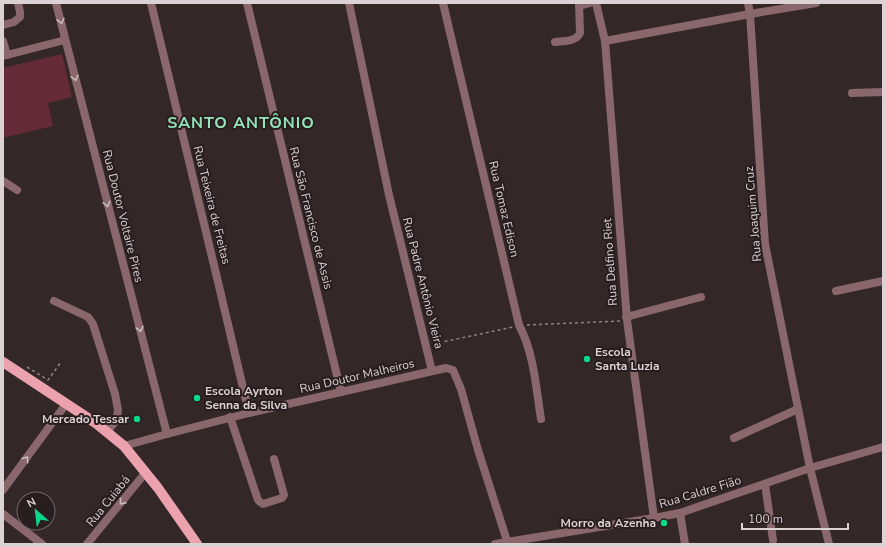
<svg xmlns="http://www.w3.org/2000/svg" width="886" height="547" font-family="'Nunito Sans',sans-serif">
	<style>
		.green { fill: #652a37 }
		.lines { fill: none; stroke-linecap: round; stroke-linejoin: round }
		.path { stroke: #8e8485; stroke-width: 1.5; stroke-dasharray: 3 3; stroke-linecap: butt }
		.minor { stroke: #8a676c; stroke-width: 8 }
		.major { stroke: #eba2ae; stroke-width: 10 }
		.oneway { stroke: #cabdbe }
		.poi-dot { fill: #0ad98b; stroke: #281d1f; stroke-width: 1.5 }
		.labels { text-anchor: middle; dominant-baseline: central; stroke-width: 4; stroke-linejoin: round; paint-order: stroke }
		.street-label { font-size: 12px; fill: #dad2d3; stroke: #281d1f }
		.poi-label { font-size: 12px; font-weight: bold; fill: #dad2d3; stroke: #281d1f; text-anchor: start }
		.district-label { font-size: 16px; font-weight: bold; letter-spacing: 1px; fill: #95e4b7; stroke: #281d1f }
	</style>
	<rect width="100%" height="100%" fill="#332728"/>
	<polygon class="green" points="62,54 72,97 48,103 53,126 3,138 3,68"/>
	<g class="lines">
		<g class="path">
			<polyline points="527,325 621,321"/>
			<polyline points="433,344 513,327"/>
			<polyline points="27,367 48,380 61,362"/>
		</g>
		<g class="minor">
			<polyline points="56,3 167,434"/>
			<polyline points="151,3 218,282 249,413"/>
			<polyline points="247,3 341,392"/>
			<polyline points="349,3 389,195 432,371"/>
			<path d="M443,3L519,325C534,353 536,388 541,419"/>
			<polyline points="596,3 605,41 627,320 654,518"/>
			<polyline points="748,3 750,14 765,244 810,468 829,544"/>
			<polyline points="579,6 590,3"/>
			<polyline points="3,25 14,22 20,17 20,12 18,3"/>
			<polyline points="3,41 7,55"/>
			<polyline points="605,41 750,14 816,3"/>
			<path d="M555,42C563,41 576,42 580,33L579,3"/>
			<polyline points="3,56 65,40"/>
			<polyline points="852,93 883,92"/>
			<polyline points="3,181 17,190"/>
			<polyline points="836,291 883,281"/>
			<polyline points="54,301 88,317 93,324 115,394 118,410 117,417 114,423 107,432"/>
			<polyline points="626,317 701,297"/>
			<polyline points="230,417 258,500 260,502 263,504 282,498 284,495 274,459"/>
			<polyline points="734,438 798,409"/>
			<polyline points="124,446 167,434 249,413 446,368 453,370 461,389 478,450 508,544"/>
			<polyline points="765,484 773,540"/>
			<polyline points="3,490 66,404"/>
			<polyline points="680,513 685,544"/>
			<polyline points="3,514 42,544"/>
			<polyline points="87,544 146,472"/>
			<polyline points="495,544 654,518 680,513 810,468 883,447"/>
		</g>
		<polyline class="major" points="3,362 97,424 124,446 158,488 197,544"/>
	</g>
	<defs><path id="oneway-chevron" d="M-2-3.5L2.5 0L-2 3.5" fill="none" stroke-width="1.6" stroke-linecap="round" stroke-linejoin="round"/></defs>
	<g class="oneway">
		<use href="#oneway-chevron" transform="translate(61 21) rotate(76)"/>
		<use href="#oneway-chevron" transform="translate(75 78) rotate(76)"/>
		<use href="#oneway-chevron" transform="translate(107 204) rotate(76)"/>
		<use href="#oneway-chevron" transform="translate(140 329) rotate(76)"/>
		<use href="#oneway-chevron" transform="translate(26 459) rotate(-54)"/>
		<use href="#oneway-chevron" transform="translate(122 502) rotate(129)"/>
	</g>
	<g class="poi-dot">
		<circle cx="587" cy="359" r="4"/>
		<circle cx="197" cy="398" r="4"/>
		<circle cx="137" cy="419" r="4"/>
		<circle cx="664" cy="523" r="4"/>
	</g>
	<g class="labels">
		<g class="street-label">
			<text transform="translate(212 205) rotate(76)">Rua Teixeira de Freitas</text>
			<text transform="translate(504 209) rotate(77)">Rua Tomaz Edison</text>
			<text transform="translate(753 214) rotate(-95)">Rua Joaquim Cruz</text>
			<text transform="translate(123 216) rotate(76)">Rua Doutor Voltaire Pires</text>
			<text transform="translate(311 218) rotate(76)">Rua São Francisco de Assis</text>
			<text transform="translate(610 262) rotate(-94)">Rua Delfino Riet</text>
			<text transform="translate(423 283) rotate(76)">Rua Padre Antônio Vieira</text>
			<text transform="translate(357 376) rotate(-13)">Rua Doutor Malheiros</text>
			<text transform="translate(700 492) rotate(-17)">Rua Caldre Fião</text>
			<text transform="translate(108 501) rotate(-51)">Rua Cuiabá</text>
		</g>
		<g class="poi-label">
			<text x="595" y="352">Escola<tspan x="595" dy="14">Santa Luzia</tspan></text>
			<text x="205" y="391">Escola Ayrton<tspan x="205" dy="14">Senna da Silva</tspan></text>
			<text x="129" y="419" text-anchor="end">Mercado Tessar</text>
			<text x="656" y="523" text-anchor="end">Morro da Azenha</text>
		</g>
		<g class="district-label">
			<text x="241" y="123">SANTO ANTÔNIO</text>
		</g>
	</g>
	<rect width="886" height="547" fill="none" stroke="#dad2d3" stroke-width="8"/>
	<g transform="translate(36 511) rotate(332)"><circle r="19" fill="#281d1f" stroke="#6f6567"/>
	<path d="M0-3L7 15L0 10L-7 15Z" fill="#0ad98b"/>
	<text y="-6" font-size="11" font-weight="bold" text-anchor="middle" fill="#dad2d3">N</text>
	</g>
	<path d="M742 523v6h106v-6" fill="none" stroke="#dad2d3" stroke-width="2"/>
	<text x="748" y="523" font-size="12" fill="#dad2d3" stroke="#281d1f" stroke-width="3" paint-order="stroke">100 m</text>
</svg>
